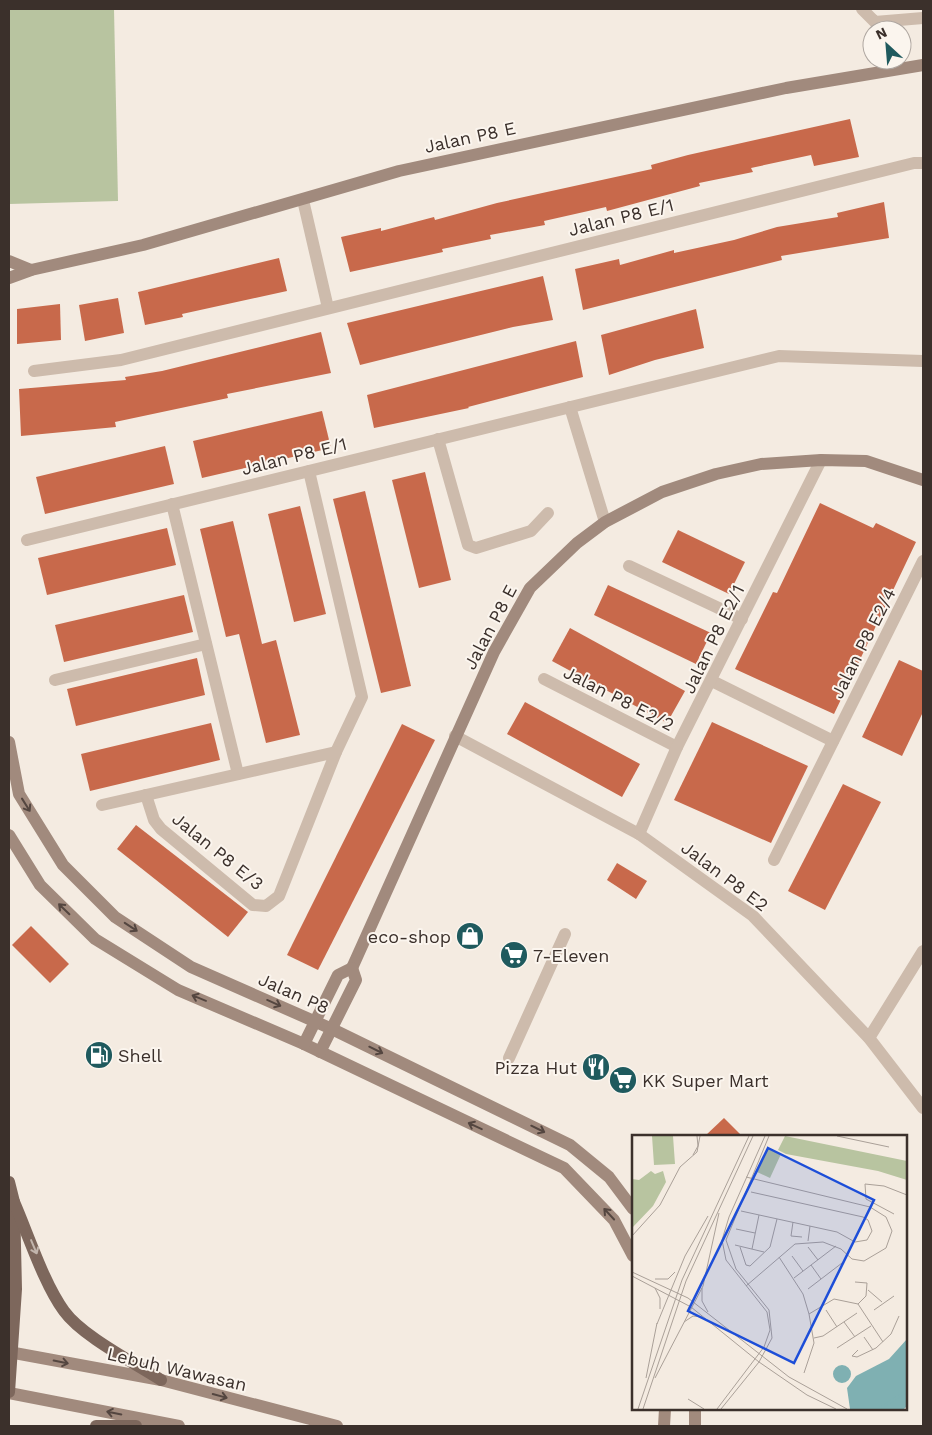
<svg xmlns="http://www.w3.org/2000/svg" width="932" height="1435" font-family="'Work Sans',sans-serif">
	<style>
		.garden { fill: #b8c4a0 }
		.building { fill: #c8694b }
		.lines { fill: none; stroke-linecap: round; stroke-linejoin: round }
		.street { stroke: #cdbbac; stroke-width: 12 }
		.secondary { stroke: #a18a7d; stroke-width: 12 }
		.primary { stroke: #7d675c; stroke-width: 12 }
		.oneway { stroke: #544640 }
		.oneway2 { stroke: #c2b5ac }
		.labels { text-anchor: middle; dominant-baseline: central; stroke-width: 4; stroke-linejoin: round; paint-order: stroke }
		.street-label { font-size: 18px; fill: #3b302b; stroke: #fbf5ee }
		.poi-label { font-size: 18px; fill: #3b302b; stroke: #fbf5ee; text-anchor: start }
		.inset-river { fill: none; stroke: #7fb0b2; stroke-width: 2.5 }
		.inset-road { fill: none; stroke: #aaa098; stroke-width: 1 }
		.view { fill: #1d4ed8; fill-opacity: 0.15; stroke: #1d4ed8; stroke-width: 2.5 }
		.inset-edge { fill: none; stroke: #3b302b; stroke-width: 2.5 }
	</style>
	<rect width="100%" height="100%" fill="#f4ebe1"/>
	<polygon class="garden" points="9,9 114,9 118,201 9,204"/>
	<g class="building">
		<polygon points="850,119 859,157 814,166 811,155 751,168 753,172 699,183 700,186 607,211 606,207 544,221 545,225 490,235 491,239 442,249 443,252 350,272 341,237 381,228 381,231 434,217 435,220 497,203 652,169 651,165 688,155"/>
		<polygon points="884,202 889,238 781,256 782,260 583,310 575,269 619,259 620,265 674,250 674,253 734,240 777,227 838,217 837,213"/>
		<polygon points="279,258 287,291 182,314 183,317 145,325 138,292"/>
		<polygon points="543,276 553,320 513,327 360,365 347,323"/>
		<polygon points="118,298 124,333 85,341 79,305"/>
		<polygon points="60,304 61,340 17,344 17,309"/>
		<polygon points="696,309 704,348 655,360 609,375 601,335"/>
		<polygon points="321,332 331,373 227,394 228,398 115,422 116,427 21,436 19,389 126,380 125,377 162,371"/>
		<polygon points="576,341 583,377 468,407 469,408 374,428 367,395"/>
		<polygon points="322,411 331,448 202,478 193,441"/>
		<polygon points="165,446 174,484 45,514 36,477"/>
		<polygon points="425,472 451,580 419,588 392,480"/>
		<polygon points="365,491 411,686 381,693 333,499"/>
		<polygon points="820,503 873,528 876,523 916,542 834,714 735,669 773,592 777,593"/>
		<polygon points="300,506 326,614 294,622 268,514"/>
		<polygon points="233,521 262,644 276,640 300,735 266,743 239,634 226,637 200,529"/>
		<polygon points="167,528 176,565 47,595 38,558"/>
		<polygon points="678,530 745,562 729,594 662,562"/>
		<polygon points="608,585 711,633 696,664 594,615"/>
		<polygon points="184,595 193,632 64,662 55,625"/>
		<polygon points="570,628 685,691 667,723 552,661"/>
		<polygon points="197,658 205,695 76,726 67,689"/>
		<polygon points="899,660 923,671 923,712 902,756 862,737"/>
		<polygon points="525,702 640,764 622,797 507,734"/>
		<polygon points="712,722 808,766 771,843 674,800"/>
		<polygon points="211,723 220,760 90,791 81,754"/>
		<polygon points="402,724 435,740 318,970 287,955"/>
		<polygon points="843,784 881,802 825,910 788,891"/>
		<polygon points="136,825 248,912 228,937 117,849"/>
		<polygon points="617,863 647,881 636,899 607,880"/>
		<polygon points="31,926 69,964 50,983 12,945"/>
		<polygon points="724,1118 742,1136 705,1136"/>
	</g>
	<g class="lines">
		<g class="street">
			<polyline points="862,9 875,22 923,18"/>
			<polyline points="303,200 328,308"/>
			<polyline points="34,371 121,360 914,163 923,163"/>
			<polyline points="570,407 605,522"/>
			<polyline points="438,439 468,545 476,548 531,531 548,513"/>
			<polyline points="172,504 238,774"/>
			<polyline points="27,540 779,356 923,361"/>
			<polyline points="629,566 742,619"/>
			<polyline points="544,679 677,747"/>
			<polyline points="55,680 206,644"/>
			<polyline points="712,681 833,741"/>
			<polyline points="455,736 639,834 753,916 869,1038 923,1108"/>
			<polyline points="146,795 154,820 161,829 253,905 266,906 279,896 336,752 362,697 309,471"/>
			<polyline points="102,805 336,752"/>
			<polyline points="639,834 677,747 821,460"/>
			<polyline points="774,860 923,561"/>
			<polyline points="869,1038 923,951"/>
			<polyline points="509,1058 565,934"/>
		</g>
		<g class="secondary">
			<polyline points="9,261 31,270"/>
			<polyline points="9,278 31,270 143,245 399,171 786,88 923,65"/>
			<polyline points="9,742 19,794 63,865 115,917 191,967 332,1029 570,1145 609,1177 633,1209"/>
			<polyline points="9,835 40,885 95,939 178,990 304,1044 564,1168 614,1220 633,1256"/>
			<polyline points="352,968 494,652 530,588 577,543 605,522 662,492 716,474 761,464 821,460 866,461 923,480"/>
			<polyline points="304,1044 338,975 352,968"/>
			<polyline points="320,1052 356,980 352,968"/>
			<polyline points="9,1352 161,1380 337,1426"/>
			<polyline points="9,1393 179,1426"/>
			<polyline points="695,1409 695,1426"/>
			<polyline points="664,1426 665,1409"/>
		</g>
		<g class="primary">
			<polyline points="9,1182 14,1202 16,1289 9,1392"/>
			<path d="M14,1202C28,1234 44,1284 64,1311C82,1336 133,1362 161,1380"/>
			<polyline points="96,1426 136,1426"/>
		</g>
	</g>
	<defs><path id="oneway-shaft" d="M-6 0H5M1.5-3L5.5 0L1.5 3" fill="none" stroke-width="1.6" stroke-linecap="round" stroke-linejoin="round" transform="scale(1.25)"/></defs>
	<g class="oneway">
		<use href="#oneway-shaft" transform="translate(26 805) rotate(58)"/>
		<use href="#oneway-shaft" transform="translate(64 909) rotate(-136)"/>
		<use href="#oneway-shaft" transform="translate(131 927) rotate(33)"/>
		<use href="#oneway-shaft" transform="translate(199 998) rotate(-158)"/>
		<use href="#oneway-shaft" transform="translate(274 1003) rotate(24)"/>
		<use href="#oneway-shaft" transform="translate(376 1050) rotate(26)"/>
		<use href="#oneway-shaft" transform="translate(475 1126) rotate(-155)"/>
		<use href="#oneway-shaft" transform="translate(538 1129) rotate(26)"/>
		<use href="#oneway-shaft" transform="translate(609 1214) rotate(-133)"/>
		<use href="#oneway-shaft" transform="translate(61 1362) rotate(11)"/>
		<use href="#oneway-shaft" transform="translate(220 1396) rotate(15)"/>
		<use href="#oneway-shaft" transform="translate(114 1413) rotate(-169)"/>
	</g>
	<use class="oneway2" href="#oneway-shaft" transform="translate(34 1247) rotate(67)"/>
	<defs>
		<symbol id="shop-disc" viewBox="-11 -11 22 22"><circle r="9.5" fill="#1f5a5e" stroke="#fbf5ee"/><path d="M-5-2.5h2.3a2.7 3.5 0 0 1 5.4 0H5L5.5 6h-11ZM-1.5-2.5h3a1.5 2.3 0 0 0-3 0Z" fill="#fff"/></symbol>
		<symbol id="supermarket-disc" viewBox="-11 -11 22 22"><circle r="9.5" fill="#1f5a5e" stroke="#fbf5ee"/><path d="M-6-5.5h2.5l.6 2H6L4.5 2H-2.5L-4.4-4H-6ZM-1.5 3.2a1.3 1.3 0 1 0 .1 0ZM3 3.2a1.3 1.3 0 1 0 .1 0Z" fill="#fff"/></symbol>
		<symbol id="fuel-disc" viewBox="-11 -11 22 22"><circle r="9.5" fill="#1f5a5e" stroke="#fbf5ee"/><path d="M-5.5-6h7V0h2V4h1.3V-2.5L3-4.5l.8-.8L6-3V5H2.5V1h-1V6h-7ZM-4.2-4.7v3.2H.2V-4.7Z" fill="#fff"/></symbol>
		<symbol id="restaurant-disc" viewBox="-11 -11 22 22"><circle r="9.5" fill="#1f5a5e" stroke="#fbf5ee"/><path d="M-5-6h1v4h1v-4h1v4h1v-4h1v5L-1.5 .5V6h-2V.5L-5-1ZM5-6V6H3V1.5H1.5Q1.5-4 5-6Z" fill="#fff"/></symbol>
	</defs>
	<g fill-rule="evenodd">
		<use href="#shop-disc" x="454" y="920" width="32" height="32"/>
		<use href="#supermarket-disc" x="498" y="939" width="32" height="32"/>
		<use href="#fuel-disc" x="83" y="1039" width="32" height="32"/>
		<use href="#restaurant-disc" x="580" y="1051" width="32" height="32"/>
		<use href="#supermarket-disc" x="607" y="1064" width="32" height="32"/>
	</g>
	<g class="labels">
		<g class="street-label">
			<text transform="translate(470 137) rotate(-12)">Jalan P8 E</text>
			<text transform="translate(621 217) rotate(-14)">Jalan P8 E/1</text>
			<text transform="translate(294 456) rotate(-14)">Jalan P8 E/1</text>
			<text transform="translate(490 627) rotate(-62)">Jalan P8 E</text>
			<text transform="translate(713 639) rotate(-64)">Jalan P8 E2/1</text>
			<text transform="translate(863 643) rotate(-63)">Jalan P8 E2/4</text>
			<text transform="translate(619 698) rotate(27)">Jalan P8 E2/2</text>
			<text transform="translate(218 851) rotate(39)">Jalan P8 E/3</text>
			<text transform="translate(725 876) rotate(37)">Jalan P8 E2</text>
			<text transform="translate(294 993) rotate(24)">Jalan P8</text>
			<text transform="translate(177 1369) rotate(13)">Lebuh Wawasan</text>
		</g>
		<g class="poi-label">
			<text x="451" y="936" text-anchor="end">eco-shop</text>
			<text x="533" y="955">7-Eleven</text>
			<text x="118" y="1055">Shell</text>
			<text x="577" y="1067" text-anchor="end">Pizza Hut</text>
			<text x="642" y="1080">KK Super Mart</text>
		</g>
	</g>
	<g transform="translate(632 1135)">
		<rect width="275" height="275" fill="#f4ebe1"/>
		<path d="M19,36L23,39L31,36L34,47L21,71L0,93V44L7,45Z" fill="#b8c4a0"/>
		<path d="M153,1L275,26V45L246,36L154,19L146,15Z" fill="#b8c4a0"/>
		<path d="M20,1H41L43,29L22,30ZM136,13L149,19L138,43L125,37Z" fill="#b8c4a0"/>
		<path d="M275,204V271L272,274H218L215,253L224,241L257,224ZM201 239a9 9 0 1 1 18 0a9 9 0 1 1-18 0Z" fill="#7fb0b2"/>
		<path class="inset-river" d="M247,274L275,256"/>
		<path class="inset-road" d="M205,1L257,12M61,20L66,11L65,1M114,42L238,72L254,82L260,96L254,113L232,126L220,124L209,114L191,107L163,109L114,151M109,76L205,97L223,107L235,105L240,96L236,85L231,82L119,57M262,79L234,64L233,49L252,51L275,60M161,87L159,101L170,102M104,94L123,98M0,101L28,70L48,32L65,17L68,1M176,106L178,91M103,110L132,117M108,112L114,130L118,131L138,112L145,84M176,112L186,125M120,114L127,80M160,121L171,136M147,122L171,159L177,179L182,208L172,238M179,130L189,144M0,137L56,163L157,242L215,274M0,141L59,172L127,227L175,260L204,274M162,143L204,111M23,144H36L43,137M223,147L235,148L234,161L226,169M23,153L28,163V174M70,153V166L76,177M176,154L210,128M236,155L250,167M226,169L251,207M194,175L205,192M242,175L262,161M177,179L202,164L226,169M52,187L61,181L70,182M212,187L223,202M25,189L53,121L76,81M232,202L241,215M182,203L191,201L225,178M205,213L239,191M226,215L220,221L225,222L244,213L259,199L267,181M14,243L25,188M23,243L71,151L87,78M56,264L72,274M6,274L50,145L117,1M11,274L54,146L121,1M85,274L132,212L138,195L135,177L94,125L90,105L97,82L133,1M89,274L127,227L140,203L137,175L104,134L94,105L137,1"/>
		<path class="view" d="M136,13L242,65L162,228L56,176Z"/>
		<rect width="275" height="275" class="inset-edge"/>
	</g>
	<rect width="932" height="1435" fill="none" stroke="#3b302b" stroke-width="20"/>
	<g transform="translate(887 45) rotate(334)"><circle r="24" fill="#fbf5ee" stroke="#aea6a0"/>
	<path d="M0-4L9 19L0 12L-9 19Z" fill="#1f5a5e"/>
	<text y="-8" font-size="14" font-weight="bold" text-anchor="middle" fill="#3b302b">N</text>
	</g>
</svg>
